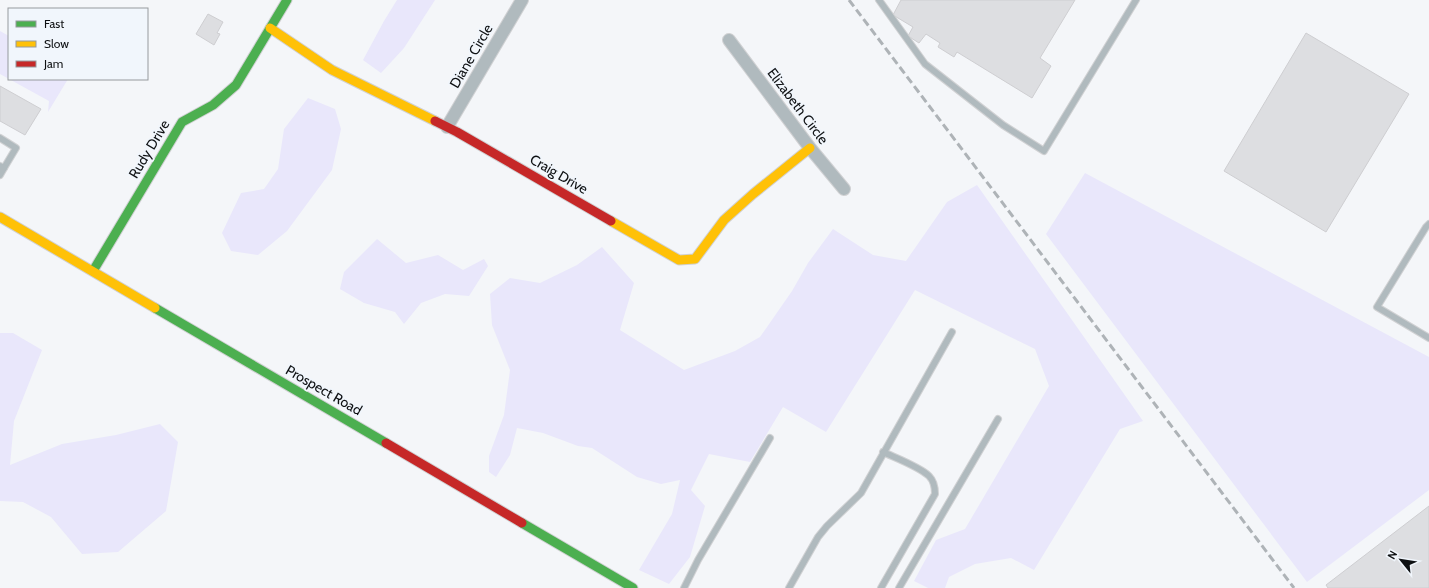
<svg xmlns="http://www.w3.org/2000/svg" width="1429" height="588" font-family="Cabin,sans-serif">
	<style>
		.green { fill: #e9e7fb }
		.building { fill: #dddee1; stroke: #ceced1 }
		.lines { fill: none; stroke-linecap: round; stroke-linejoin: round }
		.lane-casing { stroke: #d0d1d3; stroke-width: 8 }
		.street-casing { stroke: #d0d1d3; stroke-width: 14 }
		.fast-casing { stroke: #d0d1d3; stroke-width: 11 }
		.slow-casing { stroke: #d0d1d3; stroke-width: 11 }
		.jam-casing { stroke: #d0d1d3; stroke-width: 11 }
		.lane { stroke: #b0babe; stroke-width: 6 }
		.street { stroke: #b0babe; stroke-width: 12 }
		.fast { stroke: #4caf50; stroke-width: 9 }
		.slow { stroke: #ffc107; stroke-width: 9 }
		.jam { stroke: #c62828; stroke-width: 9 }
		.rail { stroke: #aeb3b7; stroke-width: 3; stroke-dasharray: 8 4; stroke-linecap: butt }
		.labels { text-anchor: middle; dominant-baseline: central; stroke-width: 3.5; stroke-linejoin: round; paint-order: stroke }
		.street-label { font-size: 14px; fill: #0e1012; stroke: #f1f6fc }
	</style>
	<rect width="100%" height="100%" fill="#f4f6f9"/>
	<g class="green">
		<polygon points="397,0 435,0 404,48 381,73 363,60 384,21"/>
		<polygon points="0,31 9,36 9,79 0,74"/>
		<polygon points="9,79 68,79 48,112 49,101"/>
		<polygon points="308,98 335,109 341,129 332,170 287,231 258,255 231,251 222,233 241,193 264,189 278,169 284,129"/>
		<polygon points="1085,173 1429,357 1429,490 1307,582 1046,234"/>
		<polygon points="977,185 1143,421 1120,429 1034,570 1011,558 975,564 949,577 945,588 928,588 914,581 936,540 965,529 1049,386 1035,349 915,290 826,432 783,407 750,462 709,454 691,490 705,506 690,557 669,584 639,570 672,514 680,480 661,484 637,477 592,448 578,446 543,433 517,428 510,455 496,477 489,472 489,456 504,415 510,370 492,325 490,294 510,278 540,283 577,265 602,247 634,283 620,330 684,370 735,351 760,337 792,291 808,263 833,229 873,255 906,261 947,202"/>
		<polygon points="377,239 406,263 438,255 463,270 484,259 488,266 469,296 445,294 421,303 404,324 395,312 364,303 340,289 344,272"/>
		<polygon points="0,333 13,333 42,350 14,421 10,465 62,444 116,435 160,424 178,442 166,511 118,552 82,554 51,517 23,502 0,501"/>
	</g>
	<g class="building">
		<polygon points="901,0 1075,0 1040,58 1051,66 1032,98 957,52 954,57 938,47 940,43 926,34 919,43 908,36 913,27 893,15"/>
		<polygon points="208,14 223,22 217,33 220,34 214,45 196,34"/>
		<polygon points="1306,33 1409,94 1326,232 1224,171"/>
		<polygon points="0,86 41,109 25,135 0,121"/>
		<polygon points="1429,506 1429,588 1328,588 1326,585"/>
	</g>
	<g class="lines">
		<defs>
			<g id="lane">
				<polyline points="879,0 925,64 1003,125 1044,151 1136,0"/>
				<polyline points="0,138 16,148 4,168"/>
				<polyline points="0,166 4,168 0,175"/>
				<polyline points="1429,224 1426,227 1377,307 1429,338"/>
				<polyline points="684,588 698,560 770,438"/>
				<polyline points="789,588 818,537 827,526 861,493 952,332"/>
				<path d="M881,588L935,494C935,488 934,481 929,476C920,467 896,458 883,452"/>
				<polyline points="899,588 998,419"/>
			</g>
			<g id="street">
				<polyline points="729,40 810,148 844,189"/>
				<polyline points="447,127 522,0"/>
			</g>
			<g id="fast">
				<polyline points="93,271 182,122 213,105 236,85 287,0"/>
				<polyline points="155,308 386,443"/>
				<polyline points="522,523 633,588"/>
			</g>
			<g id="slow">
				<polyline points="270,28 332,70 435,121"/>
				<polyline points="0,217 155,308"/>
				<polyline points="611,221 679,260 695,259 724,220 753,194 810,148"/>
			</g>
			<g id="jam">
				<polyline points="435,121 457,132 611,221"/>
				<polyline points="386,443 522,523"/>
			</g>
		</defs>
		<use href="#lane" class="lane-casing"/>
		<use href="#street" class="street-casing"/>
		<use href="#fast" class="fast-casing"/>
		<use href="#slow" class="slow-casing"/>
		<use href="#jam" class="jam-casing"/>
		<use href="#lane" class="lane"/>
		<use href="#street" class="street"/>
		<use href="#fast" class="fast"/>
		<use href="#slow" class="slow"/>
		<use href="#jam" class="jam"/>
		<polyline class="rail" points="849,0 1294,588"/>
	</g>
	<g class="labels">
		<g class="street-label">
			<text transform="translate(471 56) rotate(-60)">Diane Circle</text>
			<text transform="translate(798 106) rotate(53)">Elizabeth Circle</text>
			<text transform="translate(149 149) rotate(-59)">Rudy Drive</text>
			<text transform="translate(559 174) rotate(30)">Craig Drive</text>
			<text transform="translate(324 390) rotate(30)">Prospect Road</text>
		</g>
	</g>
	<rect x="8" y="8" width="140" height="72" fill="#f1f6fc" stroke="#969a9e"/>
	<rect x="16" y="21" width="20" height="6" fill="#4caf50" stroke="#969a9e"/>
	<text x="44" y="28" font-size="12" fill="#0e1012">Fast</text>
	<rect x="16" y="41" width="20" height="6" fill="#ffc107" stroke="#969a9e"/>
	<text x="44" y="48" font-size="12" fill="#0e1012">Slow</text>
	<rect x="16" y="61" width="20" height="6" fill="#c62828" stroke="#969a9e"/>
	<text x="44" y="68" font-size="12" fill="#0e1012">Jam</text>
	<g transform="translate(1401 560) rotate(300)" stroke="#f1f6fc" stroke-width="3" paint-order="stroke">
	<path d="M0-3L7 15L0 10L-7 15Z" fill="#0e1012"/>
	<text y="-6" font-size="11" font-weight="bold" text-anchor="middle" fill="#0e1012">N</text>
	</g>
</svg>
